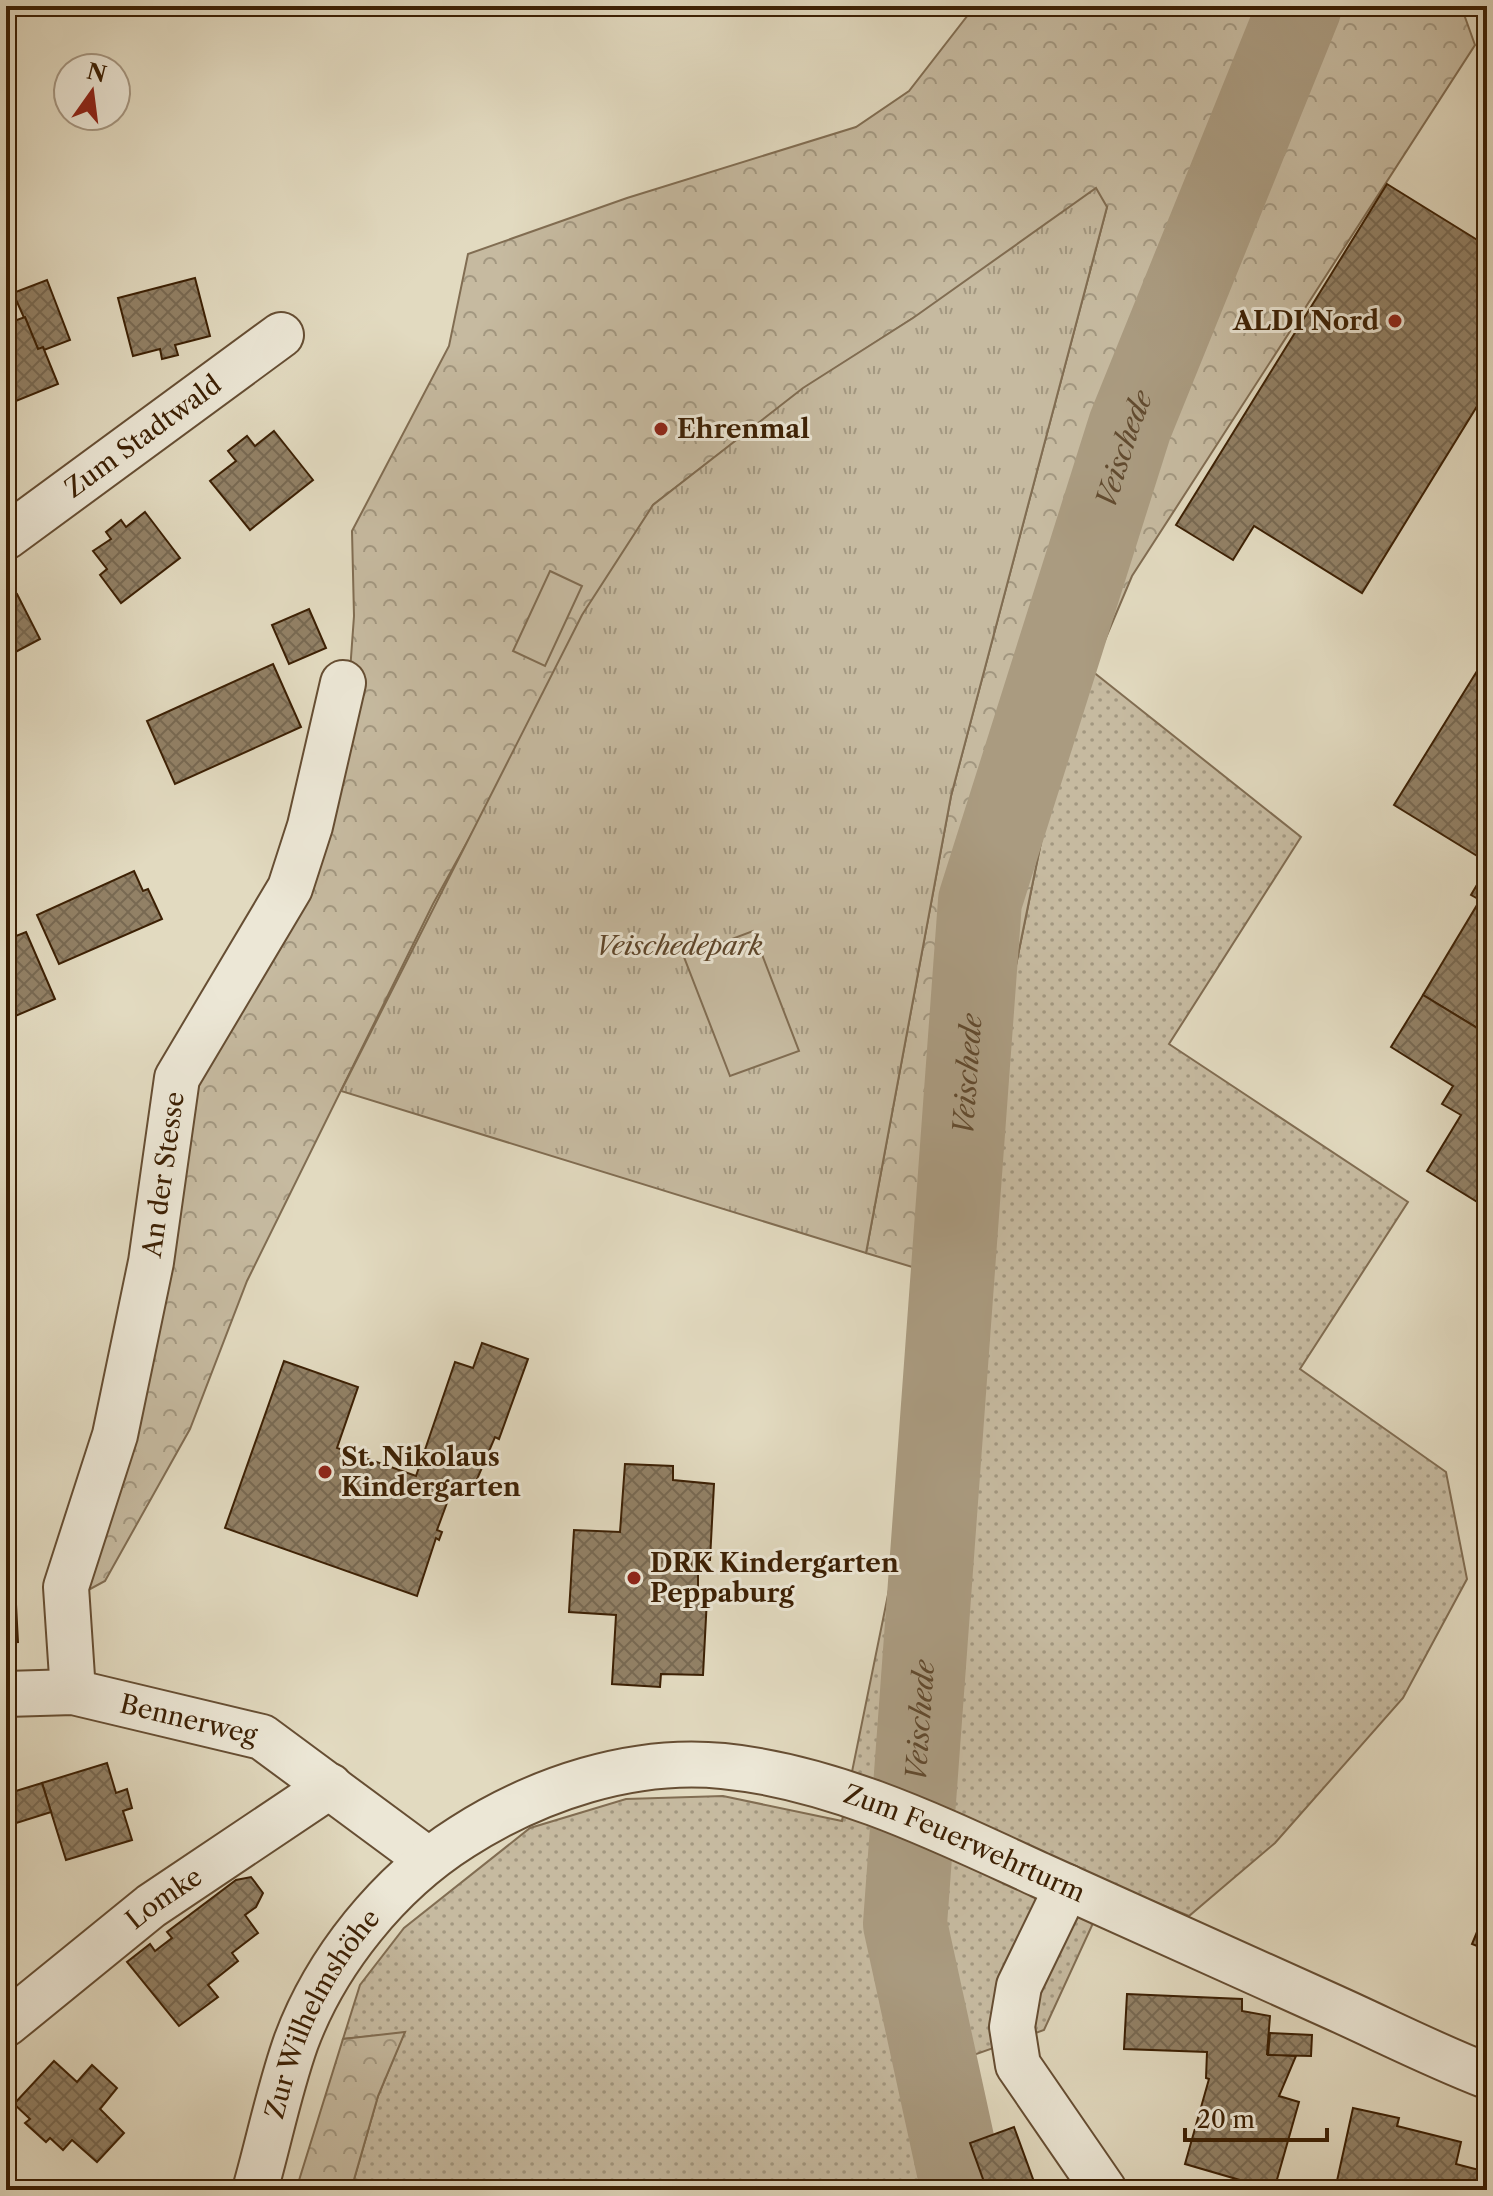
<svg xmlns="http://www.w3.org/2000/svg" width="1493" height="2196" font-family="'Libre Caslon Text',serif">
	<style>
		.grass { fill: url(#grass-dots); stroke: #816d52; stroke-width: 2 }
		.forest { fill: url(#forest-crowns); stroke: #816d52; stroke-width: 2 }
		.park { fill: url(#park-tufts); stroke: #816d52; stroke-width: 2 }
		.garden { fill: #c6baa0; stroke: #816d52; stroke-width: 2 }
		.lines { fill: none; stroke-linecap: round; stroke-linejoin: round }
		.river { stroke: #aa9b80; stroke-width: 84 }
		.building { fill: url(#building-cross-hatch); stroke: #3c2004; stroke-width: 2 }
		.minor-casing { stroke: #664e33; stroke-width: 48 }
		.minor { stroke: #ece7d6; stroke-width: 44 }
		.poi-dot { fill: #8f2418; stroke: #ece7d6; stroke-width: 3 }
		.labels { text-anchor: middle; dominant-baseline: central; stroke-width: 6; stroke-linejoin: round; paint-order: stroke }
		.poi-label { font-size: 26px; font-weight: bold; fill: #3c2004; stroke: #ece7d6; text-anchor: start }
		.street-label { font-size: 26px; fill: #3c2004; stroke: #ece7d6 }
		.park-label { font-size: 26px; font-style: italic; fill: #5e462b; stroke: #ece7d6 }
		.water-label { font-size: 28px; font-style: italic; fill: #624b2f; stroke: #ece7d6 }
	</style>
	<defs>
		<pattern id="grass-dots" width="8" height="8" patternUnits="userSpaceOnUse" patternTransform="scale(2)"><rect width="8" height="8" fill="#c6baa0"/><path d="M2 2h.1M6 6h.1" fill="none" stroke="#a29780" stroke-width="1.8" stroke-linecap="round"/></pattern>
		<pattern id="forest-crowns" width="20" height="18" patternUnits="userSpaceOnUse" patternTransform="scale(2)"><rect width="20" height="18" fill="#c6baa0"/><path d="M2 6a3 3 0 1 1 6 0M12 15a3 3 0 1 1 6 0" fill="none" stroke="#a29780"/></pattern>
		<pattern id="park-tufts" width="24" height="20" patternUnits="userSpaceOnUse" patternTransform="scale(2)"><rect width="24" height="20" fill="#c6baa0"/><path d="M3 7l-1-3M5 7V3M7 7l1-3M15 17l-1-3M17 17v-4M19 17l1-3" fill="none" stroke="#a29780"/></pattern>
		<pattern id="building-cross-hatch" width="8" height="8" patternUnits="userSpaceOnUse" patternTransform="scale(2)"><rect width="8" height="8" fill="#928166"/><path d="M0 0l8 8M0 8l8-8" fill="none" stroke="#786952"/></pattern>
	</defs>
	<rect width="100%" height="100%" fill="#e2dac0"/>
	<filter id="stains"><feTurbulence type="fractalNoise" baseFrequency=".0025" numOctaves="4"/><feColorMatrix values="0 0 0 0 .2 0 0 0 0 .09 0 0 0 0 .02 0 0 0 .5 -.17"/></filter>
	<radialGradient id="worn" r=".72"><stop offset=".6" stop-color="#630" stop-opacity="0"/><stop offset="1" stop-color="#630" stop-opacity=".3"/></radialGradient>
	<polygon class="grass" points="1092,671 1301,837 1169,1044 1408,1202 1300,1369 1446,1472 1467,1579 1403,1698 1275,1843 1189,1916 1111,1884 1044,2030 917,2075 944,2190 351,2190 378,2096 404,2033 343,2039 360,1985 404,1928 530,1828 626,1799 723,1796 842,1821 1061,744"/>
	<g class="forest">
		<polygon points="975,6 1461,6 1475,45 1132,576 1061,744 952,1279 866,1253 951,796 1107,207 913,318 803,389 653,505 433,904 247,1281 190,1429 105,1581 81,1594 189,1084 348,699 354,616 352,531 449,346 468,254 627,198 856,127 909,91"/>
		<polygon points="405,2032 378,2096 351,2190 296,2190 343,2039"/>
	</g>
	<polygon class="park" points="1096,188 1107,207 951,796 866,1253 341,1091 582,615 653,505 803,388 913,318"/>
	<g class="garden">
		<polygon points="550,571 582,586 545,666 513,651"/>
		<polygon points="753,931 799,1051 730,1076 684,957"/>
	</g>
	<g class="lines">
		<path class="river" id="s1" d="M963,2190L905,1924L980,901L1130,426L1300,6"/>
	</g>
	<g class="building">
		<polygon points="1387,184 1487,246 1487,397 1484,395 1362,593 1254,526 1233,560 1176,525"/>
		<polygon points="195,278 210,336 175,345 178,355 162,359 160,349 133,356 118,298"/>
		<polygon points="47,280 70,340 44,350 38,349 13,293"/>
		<polygon points="25,317 38,349 43,347 58,384 6,405 6,324"/>
		<polygon points="274,431 313,480 250,530 210,481 236,461 228,451 247,436 255,446"/>
		<polygon points="145,512 180,558 121,603 100,575 107,569 93,551 111,539 106,532 121,520 126,527"/>
		<polygon points="17,594 40,639 6,657 6,599"/>
		<polygon points="309,609 326,648 289,664 272,625"/>
		<polygon points="1487,655 1487,862 1394,805"/>
		<polygon points="273,664 301,727 175,784 147,721"/>
		<polygon points="1487,868 1487,1034 1423,995 1480,900 1471,895"/>
		<polygon points="134,871 143,891 148,889 162,919 59,964 37,915"/>
		<polygon points="26,932 55,999 6,1020 6,940"/>
		<polygon points="1423,995 1487,1034 1487,1126 1478,1141 1487,1146 1487,1208 1427,1171 1461,1115 1442,1104 1453,1086 1391,1047"/>
		<polygon points="1487,1126 1487,1146 1478,1141"/>
		<polygon points="482,1343 528,1359 499,1439 495,1437 469,1498 451,1492 437,1530 442,1532 439,1540 436,1538 417,1596 225,1528 284,1361 358,1387 337,1448 416,1476 455,1362 473,1368"/>
		<polygon points="625,1464 673,1466 673,1480 714,1484 710,1560 693,1558 692,1568 698,1568 698,1589 691,1589 690,1599 707,1598 703,1675 661,1674 660,1687 612,1684 616,1615 569,1612 574,1530 620,1532"/>
		<polygon points="6,1567 14,1567 18,1642 6,1643"/>
		<polygon points="107,1763 116,1793 127,1789 132,1808 123,1811 132,1840 66,1860 42,1783"/>
		<polygon points="42,1783 51,1812 7,1826 6,1794"/>
		<polygon points="251,1877 263,1893 256,1907 245,1915 258,1933 232,1953 238,1961 208,1985 218,1997 179,2026 127,1962 150,1944 155,1951 172,1938 167,1932 236,1880"/>
		<polygon points="1487,1908 1487,1950 1472,1944"/>
		<polygon points="1127,1994 1242,1999 1242,2011 1270,2016 1267,2054 1296,2056 1279,2096 1299,2102 1274,2190 1185,2164 1209,2079 1206,2078 1207,2052 1124,2049"/>
		<polygon points="1270,2033 1312,2035 1311,2056 1268,2055"/>
		<polygon points="54,2061 77,2082 92,2065 117,2088 100,2109 124,2133 97,2162 72,2140 63,2150 50,2138 46,2142 25,2123 30,2119 14,2104"/>
		<polygon points="1353,2108 1399,2118 1397,2126 1461,2142 1456,2164 1479,2170 1477,2181 1487,2184 1487,2190 1335,2190"/>
		<polygon points="1014,2127 1037,2190 987,2190 970,2143"/>
	</g>
	<g class="lines">
		<defs>
			<g id="minor">
				<path id="s2" d="M6,537L281,335"/>
				<path id="s3" d="M73,1692L66,1587L115,1435L151,1262L177,1078L290,888L310,826L343,683"/>
				<path id="s4" d="M6,1694L73,1692L262,1737L427,1859"/>
				<polyline points="1067,1887 1019,1986 1012,2027 1018,2065 1104,2190"/>
				<path id="s5" d="M6,2024L151,1906L330,1786"/>
				<path id="s6" d="M255,2190C269,2141 279,2090 296,2042C326,1961 389,1883 462,1837C537,1789 632,1757 723,1766C834,1777 940,1829 1040,1875C1138,1919 1236,1963 1333,2007C1384,2030 1435,2056 1487,2076"/>
			</g>
		</defs>
		<use href="#minor" class="minor-casing"/>
		<use href="#minor" class="minor"/>
	</g>
	<g class="poi-dot">
		<circle cx="1395" cy="321" r="8"/>
		<circle cx="661" cy="429" r="8"/>
		<circle cx="325" cy="1472" r="8"/>
		<circle cx="634" cy="1578" r="8"/>
	</g>
	<g class="labels">
		<g class="poi-label">
			<text x="1379" y="321" text-anchor="end">ALDI Nord</text>
			<text x="677" y="429">Ehrenmal</text>
			<text x="341" y="1457">St. Nikolaus<tspan x="341" dy="30">Kindergarten</tspan></text>
			<text x="650" y="1563">DRK Kindergarten<tspan x="650" dy="30">Peppaburg</tspan></text>
		</g>
		<g class="street-label">
			<text stroke="none"><textPath href="#s2" startOffset="170">Zum Stadtwald</textPath></text>
			<text stroke="none"><textPath href="#s3" startOffset="530">An der Stesse</textPath></text>
			<text stroke="none"><textPath href="#s4" startOffset="186">Bennerweg</textPath></text>
			<text stroke="none"><textPath href="#s6" startOffset="952">Zum Feuerwehrturm</textPath></text>
			<text stroke="none"><textPath href="#s5" startOffset="202">Lomke</textPath></text>
			<text stroke="none"><textPath href="#s6" startOffset="190">Zur Wilhelmshöhe</textPath></text>
		</g>
		<g class="park-label">
			<text x="679" y="946">Veischedepark</text>
		</g>
		<g class="water-label">
			<text stroke="none"><textPath href="#s1" startOffset="1772">Veischede</textPath></text>
			<text stroke="none"><textPath href="#s1" startOffset="1124">Veischede</textPath></text>
			<text stroke="none"><textPath href="#s1" startOffset="476">Veischede</textPath></text>
		</g>
	</g>
	<rect width="1493" height="2196" fill="none" stroke="#e2dac0" stroke-width="32"/>
	<rect x="8" y="8" width="1477" height="2180" fill="none" stroke="#3c2004" stroke-width="4"/>
	<rect x="16" y="16" width="1461" height="2164" fill="none" stroke="#3c2004" stroke-width="2"/>
	<g transform="translate(92 92) rotate(14)"><circle r="38" fill="#ece7d6" stroke="#a69782" stroke-width="2"/>
	<path d="M0-6L14 30L0 20L-14 30Z" fill="#8f2418"/>
	<text y="-12" font-size="22" font-weight="bold" text-anchor="middle" fill="#3c2004">N</text>
	</g>
	<path d="M1185 2128v12h142v-12" fill="none" stroke="#3c2004" stroke-width="4"/>
	<text x="1197" y="2128" font-size="24" fill="#3c2004" stroke="#ece7d6" stroke-width="6" paint-order="stroke">20 m</text>
	<rect width="100%" height="100%" filter="url(#stains)"/>
	<rect width="100%" height="100%" fill="url(#worn)"/>
</svg>
